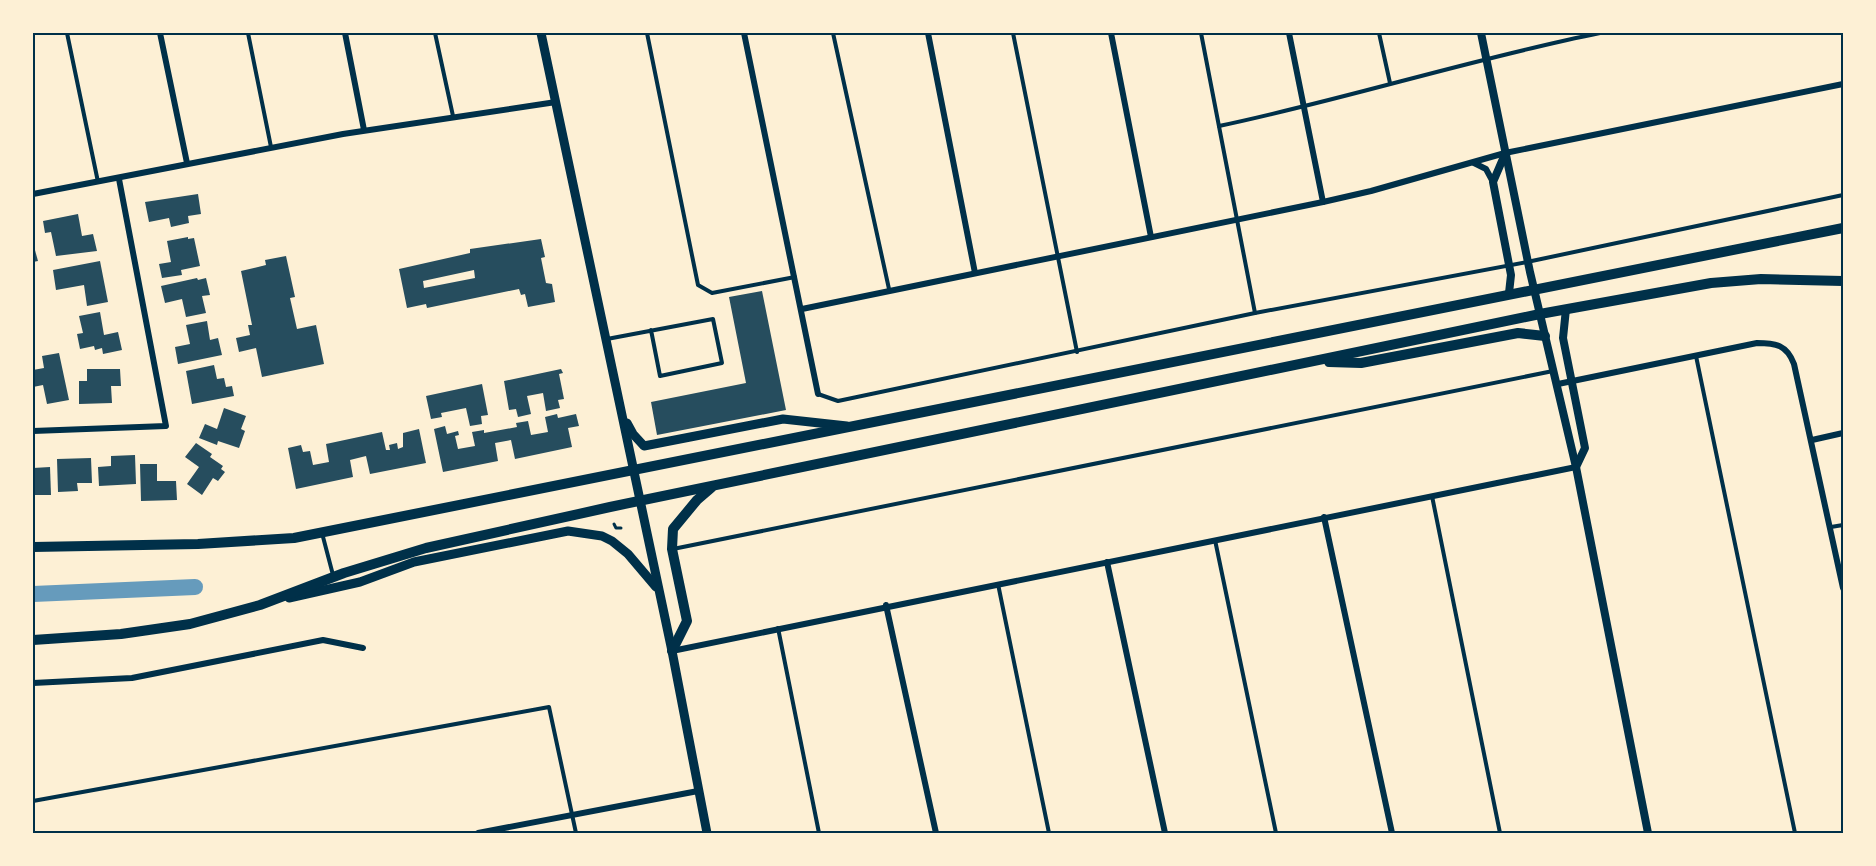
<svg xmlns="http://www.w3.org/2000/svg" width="1876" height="866" font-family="'Sofia Sans Condensed',sans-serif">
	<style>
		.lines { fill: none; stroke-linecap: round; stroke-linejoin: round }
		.canal { stroke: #669bbc; stroke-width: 16 }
		.building { fill: #264d5e; fill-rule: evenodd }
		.path { stroke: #003049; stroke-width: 3 }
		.service { stroke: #003049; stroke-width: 4 }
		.minor { stroke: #003049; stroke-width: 6 }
		.tertiary { stroke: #003049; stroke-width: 8 }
		.secondary { stroke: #003049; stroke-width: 9 }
		.primary { stroke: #003049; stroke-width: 10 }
		.neatline { fill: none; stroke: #003049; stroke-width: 2 }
	</style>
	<rect width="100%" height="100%" fill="#fdf0d5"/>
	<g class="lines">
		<polyline class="canal" points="33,594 195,587"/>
	</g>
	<g class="building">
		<polygon points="198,194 201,214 188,216 189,223 171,227 169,218 149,222 145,202"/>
		<polygon points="78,214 82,236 93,234 97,251 56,256 51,232 45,233 43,221"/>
		<polygon points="188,237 188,239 194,238 200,266 181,270 182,275 162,278 159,264 171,262 167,241"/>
		<path d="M541,239L545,257L541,258L546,283L552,284L555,302L528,307L525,294L521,295L519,289L427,308L426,304L407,308L399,269L470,253V249ZM474,270L475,278L424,288L423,281Z"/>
		<polygon points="33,243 38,261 33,262"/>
		<polygon points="286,256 295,297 290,298 297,329 316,325 324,364 262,377 256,348 239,352 236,338 250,335 248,325 252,325 241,271 266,265 265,260"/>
		<polygon points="100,261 108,302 87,306 84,285 56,290 53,270"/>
		<polygon points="197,278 198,280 206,278 210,295 202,296 206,313 186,317 182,299 165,303 161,286"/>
		<polygon points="762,291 786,410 657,435 651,402 746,383 729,297"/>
		<polygon points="100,312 104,335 118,332 122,350 103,354 102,348 95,350 94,346 80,349 77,334 83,333 79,316"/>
		<polygon points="207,321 210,340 218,338 222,355 178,364 175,347 190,344 186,325"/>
		<polygon points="59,353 69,400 47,404 43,385 33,387 33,370 44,368 42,356"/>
		<polygon points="214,365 217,379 224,378 226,387 232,386 234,396 192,404 186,371"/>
		<polygon points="87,369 120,369 121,386 111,386 112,403 79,404 79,381 87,381"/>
		<polygon points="561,369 563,373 559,374 564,399 558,400 560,408 546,411 543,393 527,396 531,414 518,417 516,409 509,410 504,381"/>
		<polygon points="482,384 488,415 481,416 482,424 470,426 466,408 441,413 442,417 431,419 426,396"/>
		<polygon points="224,408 246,416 241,429 245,431 239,448 218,441 217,445 199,438 205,424 217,429"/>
		<polygon points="557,414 558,418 576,414 579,426 568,428 572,447 515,459 511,440 495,443 498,461 443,472 434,429 445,426 447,434 458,431 459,435 455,436 458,449 475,446 472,432 484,430 484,433 517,427 516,423 528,421 531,435 548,432 545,417"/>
		<polygon points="419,429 426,463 370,474 366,456 350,460 353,477 296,489 288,448 301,445 303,452 310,451 313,465 329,462 326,444 382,432 386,450 390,450 389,445 397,443 398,449 403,447 403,433"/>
		<polygon points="196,443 212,454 210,457 223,466 221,469 225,472 218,481 213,478 202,495 187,484 199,467 185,457"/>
		<polygon points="135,455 136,484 99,486 98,467 111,466 111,456"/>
		<polygon points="91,458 92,483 77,483 78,491 58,492 57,459"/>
		<polygon points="140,464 157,464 157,481 176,481 177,500 141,501"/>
		<polygon points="50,467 51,495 33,495 33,468"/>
	</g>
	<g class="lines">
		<polyline class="path" points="614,524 616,528 621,528"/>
		<g class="service">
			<polyline points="67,33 98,182"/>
			<polyline points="248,33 271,147"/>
			<polyline points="435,33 453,116"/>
			<polyline points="647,33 698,285 712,293 795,277"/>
			<polyline points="833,33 889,289"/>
			<polyline points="1013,33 1077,352"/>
			<polyline points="1201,33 1255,313"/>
			<polyline points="1379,33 1390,83"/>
			<path d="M1219,126C1347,99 1471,59 1600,33"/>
			<polyline points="607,339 713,319 722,363 660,376 651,330"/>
			<polyline points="1696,356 1795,833"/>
			<polyline points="818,394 838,401 1255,313 1527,262 1843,195"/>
			<polyline points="1432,496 1500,833"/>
			<polyline points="1831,527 1843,525"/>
			<polyline points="322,533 333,575"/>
			<polyline points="1215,540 1276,833"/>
			<polyline points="673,549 1553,371"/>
			<polyline points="998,584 1049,833"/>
			<polyline points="778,628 819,833"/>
			<polyline points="33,801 549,707 576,833"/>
		</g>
		<g class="minor">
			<polyline points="160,33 187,163"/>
			<polyline points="345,33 364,130"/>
			<polyline points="744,33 818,394"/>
			<polyline points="928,33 975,273"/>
			<polyline points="1111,33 1151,237"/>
			<polyline points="1289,33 1323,202"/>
			<polyline points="1474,163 1486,169 1493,182"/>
			<polyline points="33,194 343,134 556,102"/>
			<polyline points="802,309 1323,202 1371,191 1505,153 1843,84"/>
			<path d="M1558,384L1757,343C1776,343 1787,345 1794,364L1843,588"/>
			<polyline points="33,431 166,426 119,179"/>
			<polyline points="1812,440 1843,433"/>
			<polyline points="1324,517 1392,833"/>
			<polyline points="1107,562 1165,833"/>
			<polyline points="886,605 936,833"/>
			<polyline points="672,651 1576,467"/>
			<polyline points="33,683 132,678 323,640 363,648"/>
			<polyline points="478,833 698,791"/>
		</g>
		<g class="tertiary">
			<polyline points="1481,33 1530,272 1576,467 1648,833"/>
			<polyline points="1505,154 1493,182 1511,275 1509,293"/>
			<polyline points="1566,309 1563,338 1585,448 1576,467"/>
		</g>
		<g class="secondary">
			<polyline points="541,33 672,651 707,833"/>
			<polyline points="627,423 633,434 644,446 783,419 847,426"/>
			<polyline points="289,598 360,582 414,562 568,531 602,536 612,541 628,554 656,587"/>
		</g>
		<g class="primary">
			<polyline points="1329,362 1361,363 1518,333 1545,336"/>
			<polyline points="33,547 198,544 294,538 1843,228"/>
			<polyline points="33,640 121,634 190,624 260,605 344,573 426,548 610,507 1540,314 1711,283 1761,279 1843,281"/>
			<polyline points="672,651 687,621 672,549 673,529 697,500 711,488"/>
		</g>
	</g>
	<rect width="1876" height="866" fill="none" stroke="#fdf0d5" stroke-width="69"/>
	<rect x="34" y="34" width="1808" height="798" class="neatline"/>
</svg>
